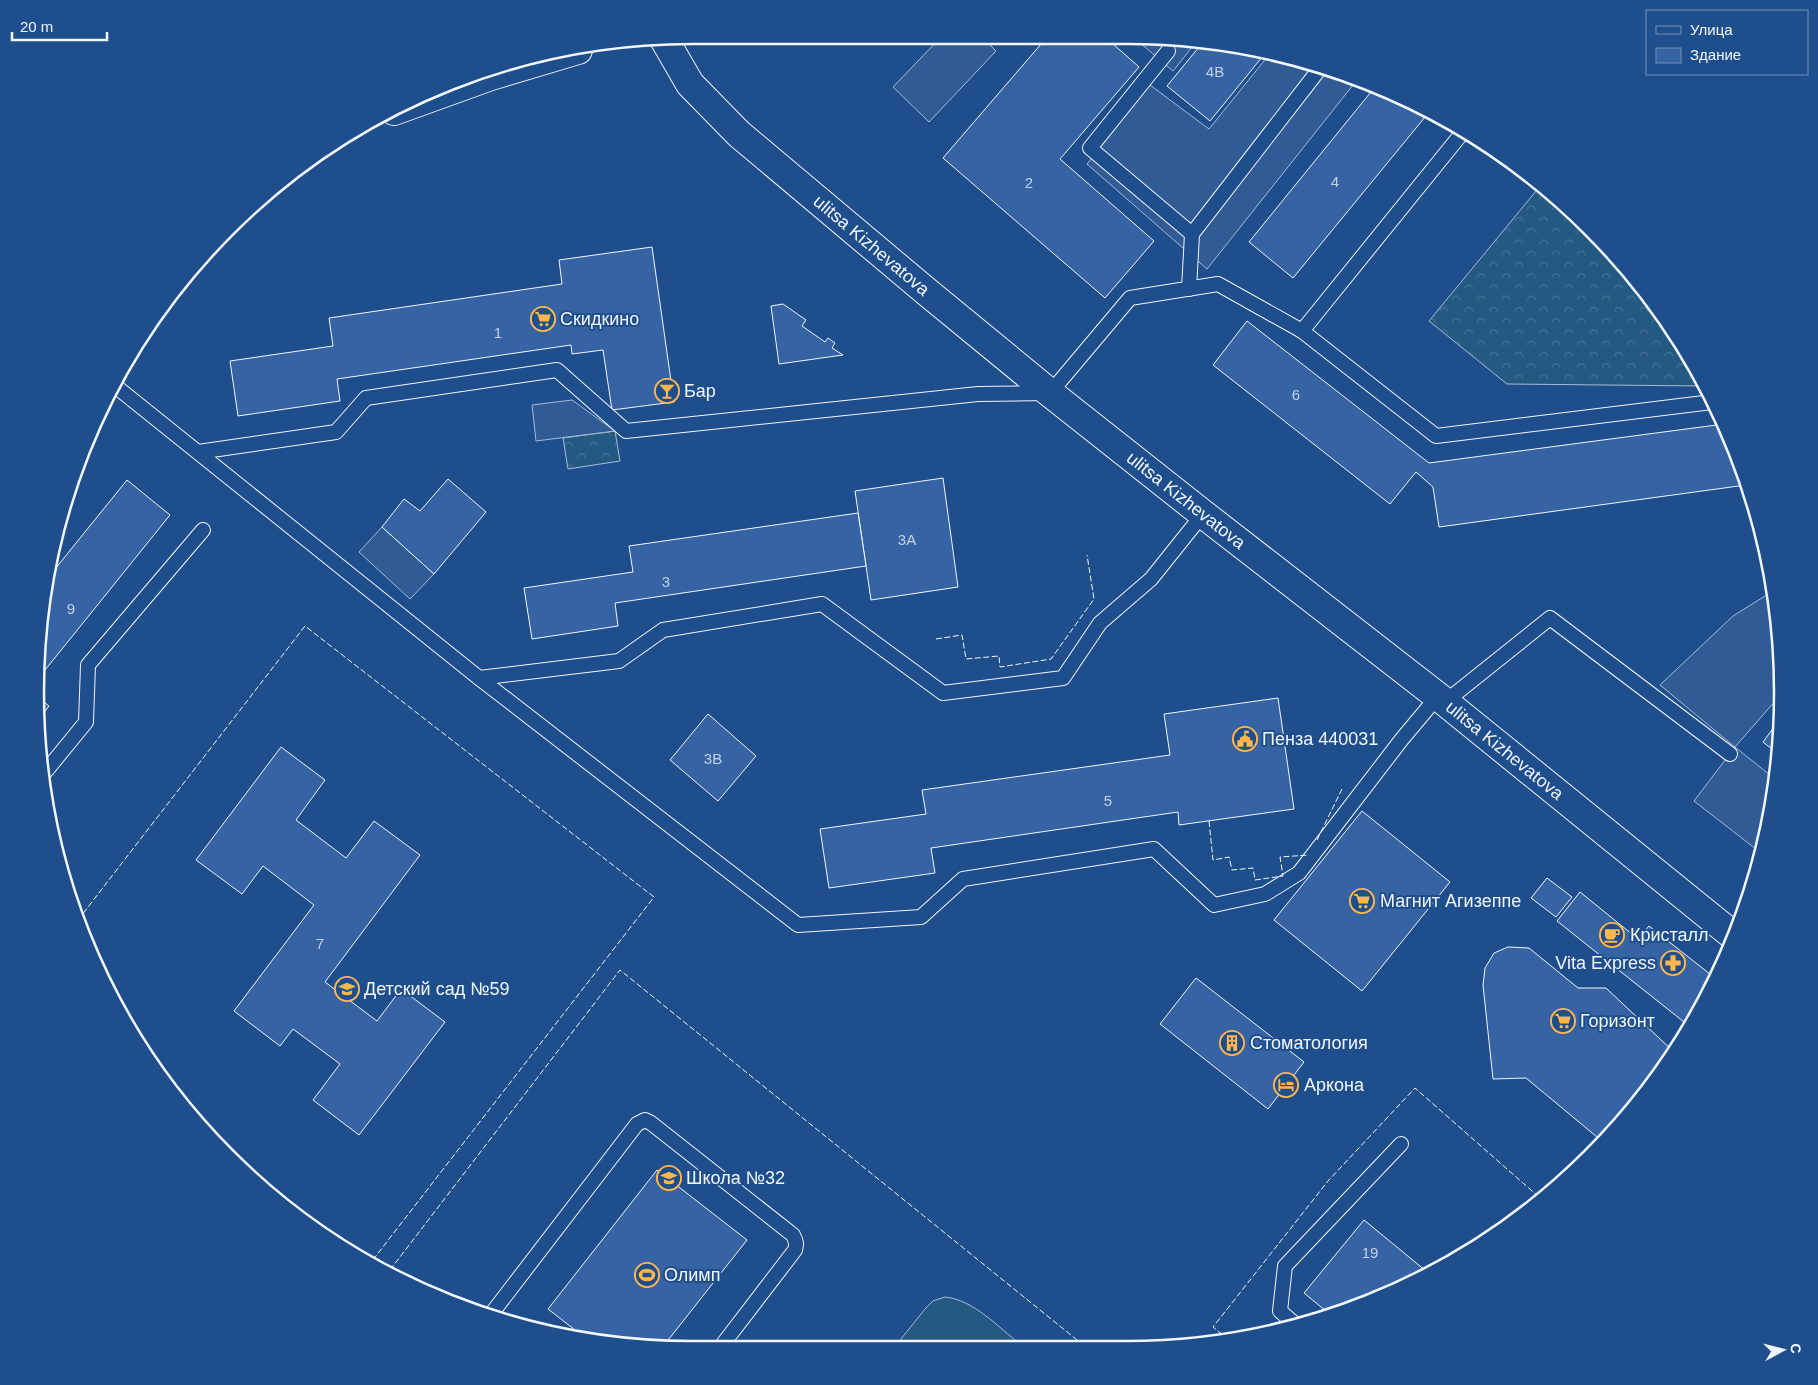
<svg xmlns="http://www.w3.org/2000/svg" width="1818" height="1385" font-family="Helvetica,sans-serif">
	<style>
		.forest { fill: url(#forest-crowns); stroke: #a8bbd7 }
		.pitch { fill: #245a82; stroke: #a8bbd7 }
		.parking { fill: #305b95; stroke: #a8bbd7 }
		.building { fill: #3563a3; stroke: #f2f6ff }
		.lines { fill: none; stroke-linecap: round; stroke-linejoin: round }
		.service-casing { stroke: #f2f6ff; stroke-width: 16 }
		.secondary-casing { stroke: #f2f6ff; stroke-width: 30 }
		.primary-casing { stroke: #f2f6ff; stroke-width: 30 }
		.service { stroke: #1f4e8c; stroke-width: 14 }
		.secondary { stroke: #1f4e8c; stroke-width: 28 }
		.primary { stroke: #1f4e8c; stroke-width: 28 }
		.fence { stroke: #f2f6ff; stroke-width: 1; stroke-dasharray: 6 2.5; stroke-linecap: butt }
		.labels { text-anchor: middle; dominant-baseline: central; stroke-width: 4; stroke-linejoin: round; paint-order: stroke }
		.number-label { font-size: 15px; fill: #c3d1e8 }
		.street-label { font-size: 18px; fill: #f2f6ff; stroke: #1f4e8c }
		.poi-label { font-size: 18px; fill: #f2f6ff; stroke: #1f4e8c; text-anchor: start }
		.rim { fill: none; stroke: #f2f6ff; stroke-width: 2.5 }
	</style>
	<defs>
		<pattern id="forest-crowns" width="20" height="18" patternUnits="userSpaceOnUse" patternTransform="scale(1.25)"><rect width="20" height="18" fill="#245a82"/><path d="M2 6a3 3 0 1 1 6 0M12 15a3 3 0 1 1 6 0" fill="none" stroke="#447295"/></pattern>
	</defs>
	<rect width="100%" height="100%" fill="#1f4e8c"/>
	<g class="forest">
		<polygon points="1541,185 1620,259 1672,327 1704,386 1507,384 1429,321"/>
		<polygon points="615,431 620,461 568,469 563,438"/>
	</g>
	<path class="pitch" d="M945,1297C974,1300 998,1327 1020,1344H897L925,1309L933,1301Z"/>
	<g class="parking">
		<polygon points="942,36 981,36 996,51 929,122 893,87"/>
		<polygon points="1132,36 1168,36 1197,41 1173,71"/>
		<polygon points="1263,52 1296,57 1357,80 1207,269 1087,164 1150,85 1209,129 1268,56"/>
		<polygon points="572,400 615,431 536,441 532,405"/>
		<polygon points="382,527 434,574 410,599 359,552"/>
		<polygon points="1773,591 1783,692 1735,747 1775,779 1770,821 1761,853 1694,801 1735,747 1660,685 1733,616"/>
	</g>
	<g class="building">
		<polygon points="1048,36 1104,36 1139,67 1060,159 1154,241 1105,298 943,158"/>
		<polygon points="1203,42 1256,51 1263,56 1210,121 1167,86"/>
		<polygon points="1375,87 1417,103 1430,111 1293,278 1249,242"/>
		<polygon points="652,247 674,402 612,410 603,350 572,354 571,345 337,379 340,401 238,416 230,361 333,346 329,318 562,284 559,260"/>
		<polygon points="783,304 806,320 802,326 825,342 828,338 835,343 832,348 843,355 779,364 771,306"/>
		<polygon points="1247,321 1429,463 1724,424 1733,441 1746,485 1439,527 1433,487 1416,472 1390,504 1213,365"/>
		<polygon points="943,478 958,587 871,600 855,491"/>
		<polygon points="448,479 486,512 434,574 382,527 404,499 420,511"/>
		<polygon points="127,480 170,515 37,680 51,574"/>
		<polygon points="858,513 866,566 615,603 618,626 532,639 524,588 633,572 629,546"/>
		<polygon points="35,695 49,706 37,722"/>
		<polygon points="1278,698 1294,809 1179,825 1178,812 931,848 935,873 829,888 820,829 926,814 922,790 1170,755 1164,714"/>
		<polygon points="708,714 756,756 718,801 670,760"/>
		<polygon points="1780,719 1777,753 1763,742"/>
		<polygon points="281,747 325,780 296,820 346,858 374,821 420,855 325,982 377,1021 401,989 445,1022 359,1135 313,1100 340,1064 293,1029 280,1046 234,1011 314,905 263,866 242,894 196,860"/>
		<polygon points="1362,811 1450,882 1362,991 1274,920"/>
		<polygon points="1547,878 1572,897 1556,917 1531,898"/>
		<polygon points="1580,892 1638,939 1649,926 1715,978 1689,1026 1557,921"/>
		<polygon points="1508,947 1529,948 1578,988 1606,988 1675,1053 1603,1142 1526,1078 1493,1079 1483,985 1485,968 1494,953"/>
		<polygon points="1196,978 1304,1062 1268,1109 1160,1024"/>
		<polygon points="657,1170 747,1240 665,1344 606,1344 588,1340 548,1309"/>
		<polygon points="1364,1220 1426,1271 1332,1316 1304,1293"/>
	</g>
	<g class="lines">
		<defs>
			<g id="service">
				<polyline points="1168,51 1090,148 1192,234"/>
				<polyline points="1189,289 1192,234 1321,67"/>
				<polyline points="1302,331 1463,132"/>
				<polyline points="114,385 479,678 798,925 921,917 963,879 1154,849 1214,905 1265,894 1299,873 1402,739 1438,696"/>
				<polyline points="198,452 336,432 366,398 557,370 626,431 978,394 1050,393 1130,298 1218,284 1302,331 1436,436 1712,402"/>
				<polyline points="479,678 619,661 663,630 822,604 943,693 1063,678 1100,623 1151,579 1203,514"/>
				<polyline points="1445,702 1550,618 1730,754"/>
				<polyline points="41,777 86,722 88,665 203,530"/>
				<path d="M489,1317L637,1124L645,1120L651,1123L793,1235C796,1241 797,1244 795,1250L723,1344"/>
				<polyline points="1296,1325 1280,1311 1285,1266 1401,1144"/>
			</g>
			<g id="secondary">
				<path id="s1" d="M664,39L690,84L739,134L927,292L1050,393L1203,514L1445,702L1735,937"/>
			</g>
			<polyline id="primary" points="394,111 491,76 578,50"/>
		</defs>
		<use href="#service" class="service-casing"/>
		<use href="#secondary" class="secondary-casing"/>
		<use href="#primary" class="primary-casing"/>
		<use href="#service" class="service"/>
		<use href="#secondary" class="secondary"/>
		<use href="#primary" class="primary"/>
		<g class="fence">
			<polyline points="936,639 962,635 966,659 999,656 1000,667 1051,659 1094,599 1087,555"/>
			<polyline points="1209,821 1213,860 1229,857 1232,870 1253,868 1255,880 1283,876 1280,857 1309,855"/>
			<polyline points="1317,840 1342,789"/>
			<polyline points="78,920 305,626 654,897 372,1261"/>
			<polyline points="390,1270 620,970 1082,1344"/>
			<polyline points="1229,1340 1213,1327 1328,1181 1415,1088 1540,1198"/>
			<polyline points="1209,1344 1211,1342 1213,1344"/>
		</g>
	</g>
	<defs>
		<symbol id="supermarket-ring" viewBox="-11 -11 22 22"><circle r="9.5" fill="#1f4e8c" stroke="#ffb74d" stroke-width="1.5"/><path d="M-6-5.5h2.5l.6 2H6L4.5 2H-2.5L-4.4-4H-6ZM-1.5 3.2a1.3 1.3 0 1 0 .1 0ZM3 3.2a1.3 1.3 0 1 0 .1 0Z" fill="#ffb74d"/></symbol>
		<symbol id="bar-ring" viewBox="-11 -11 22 22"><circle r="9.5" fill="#1f4e8c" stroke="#ffb74d" stroke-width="1.5"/><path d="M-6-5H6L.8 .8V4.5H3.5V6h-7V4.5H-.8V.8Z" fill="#ffb74d"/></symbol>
		<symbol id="civic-ring" viewBox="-11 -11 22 22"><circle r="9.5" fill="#1f4e8c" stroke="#ffb74d" stroke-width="1.5"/><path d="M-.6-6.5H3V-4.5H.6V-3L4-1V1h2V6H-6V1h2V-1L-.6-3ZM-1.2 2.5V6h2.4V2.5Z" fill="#ffb74d"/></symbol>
		<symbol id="cafe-ring" viewBox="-11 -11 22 22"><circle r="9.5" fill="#1f4e8c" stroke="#ffb74d" stroke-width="1.5"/><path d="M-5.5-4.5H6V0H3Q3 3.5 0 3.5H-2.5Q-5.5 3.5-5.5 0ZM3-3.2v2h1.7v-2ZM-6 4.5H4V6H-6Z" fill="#ffb74d"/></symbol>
		<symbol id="pharmacy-ring" viewBox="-11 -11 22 22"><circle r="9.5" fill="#1f4e8c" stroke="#ffb74d" stroke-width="1.5"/><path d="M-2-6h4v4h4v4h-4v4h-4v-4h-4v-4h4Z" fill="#ffb74d"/></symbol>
		<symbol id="school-ring" viewBox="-11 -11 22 22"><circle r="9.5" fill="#1f4e8c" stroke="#ffb74d" stroke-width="1.5"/><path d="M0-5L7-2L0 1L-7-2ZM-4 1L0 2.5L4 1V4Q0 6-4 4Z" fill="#ffb74d"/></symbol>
		<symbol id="building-ring" viewBox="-11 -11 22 22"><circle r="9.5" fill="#1f4e8c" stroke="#ffb74d" stroke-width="1.5"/><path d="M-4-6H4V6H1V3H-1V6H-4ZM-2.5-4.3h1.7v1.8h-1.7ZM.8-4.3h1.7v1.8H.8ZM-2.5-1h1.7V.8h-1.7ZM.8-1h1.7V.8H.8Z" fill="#ffb74d"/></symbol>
		<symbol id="hotel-ring" viewBox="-11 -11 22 22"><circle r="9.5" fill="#1f4e8c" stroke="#ffb74d" stroke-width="1.5"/><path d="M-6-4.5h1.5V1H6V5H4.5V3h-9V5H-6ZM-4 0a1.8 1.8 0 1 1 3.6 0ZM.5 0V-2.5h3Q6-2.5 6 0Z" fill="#ffb74d"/></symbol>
		<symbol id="stadium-ring" viewBox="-11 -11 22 22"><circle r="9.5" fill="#1f4e8c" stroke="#ffb74d" stroke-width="1.5"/><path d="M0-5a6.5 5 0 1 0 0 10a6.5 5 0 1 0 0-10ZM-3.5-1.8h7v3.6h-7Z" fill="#ffb74d"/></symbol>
	</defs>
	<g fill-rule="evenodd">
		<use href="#supermarket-ring" x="529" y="305" width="28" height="28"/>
		<use href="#bar-ring" x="653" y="377" width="28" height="28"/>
		<use href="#civic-ring" x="1231" y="725" width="28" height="28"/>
		<use href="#supermarket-ring" x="1348" y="887" width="28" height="28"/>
		<use href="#cafe-ring" x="1598" y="921" width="28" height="28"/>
		<use href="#pharmacy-ring" x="1659" y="949" width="28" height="28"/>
		<use href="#school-ring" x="333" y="975" width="28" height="28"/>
		<use href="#supermarket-ring" x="1549" y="1007" width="28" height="28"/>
		<use href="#building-ring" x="1218" y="1029" width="28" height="28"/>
		<use href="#hotel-ring" x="1272" y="1071" width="28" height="28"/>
		<use href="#school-ring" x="655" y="1164" width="28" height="28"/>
		<use href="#stadium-ring" x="633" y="1261" width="28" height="28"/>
	</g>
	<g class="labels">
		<g class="number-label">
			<text x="1215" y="71">4В</text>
			<text x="1335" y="181">4</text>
			<text x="1029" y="182">2</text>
			<text x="498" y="332">1</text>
			<text x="1296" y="394">6</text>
			<text x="907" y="539">3А</text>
			<text x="666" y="581">3</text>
			<text x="71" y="608">9</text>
			<text x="713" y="758">3В</text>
			<text x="1108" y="800">5</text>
			<text x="320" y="943">7</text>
			<text x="1370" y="1252">19</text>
		</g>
		<g class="street-label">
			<text stroke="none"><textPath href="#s1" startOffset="295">ulitsa Kizhevatova</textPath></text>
			<text stroke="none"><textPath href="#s1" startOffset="700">ulitsa Kizhevatova</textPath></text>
			<text stroke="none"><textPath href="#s1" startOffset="1105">ulitsa Kizhevatova</textPath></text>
		</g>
		<g class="poi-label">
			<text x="560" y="319">Скидкино</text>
			<text x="684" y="391">Бар</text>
			<text x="1262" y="739">Пенза 440031</text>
			<text x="1380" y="901">Магнит Агизеппе</text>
			<text x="1630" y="935">Кристалл</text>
			<text x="1656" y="963" text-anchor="end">Vita Express</text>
			<text x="364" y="989">Детский сад №59</text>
			<text x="1580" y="1021">Горизонт</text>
			<text x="1250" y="1043">Стоматология</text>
			<text x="1304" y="1085">Аркона</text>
			<text x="686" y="1178">Школа №32</text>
			<text x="664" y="1275">Олимп</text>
		</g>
	</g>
	<path d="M0 0H1818V1385H0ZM692 44H1126A648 648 0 0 1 1774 692V693A648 648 0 0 1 1126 1341H692A648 648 0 0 1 44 693V692A648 648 0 0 1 692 44Z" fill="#1f4e8c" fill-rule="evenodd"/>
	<path class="rim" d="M692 44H1126A648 648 0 0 1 1774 692V693A648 648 0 0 1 1126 1341H692A648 648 0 0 1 44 693V692A648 648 0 0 1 692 44Z"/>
	<rect x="1646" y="10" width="162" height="65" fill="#1f4e8c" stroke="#7391ba"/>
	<rect x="1656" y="26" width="25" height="8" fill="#1f4e8c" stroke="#7391ba"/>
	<text x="1690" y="35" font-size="15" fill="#f2f6ff">Улица</text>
	<rect x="1656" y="48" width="25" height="15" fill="#3563a3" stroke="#7391ba"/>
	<text x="1690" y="60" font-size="15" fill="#f2f6ff">Здание</text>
	<g transform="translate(1783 1350) rotate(83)" stroke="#1f4e8c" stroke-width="4" paint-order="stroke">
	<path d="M0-4L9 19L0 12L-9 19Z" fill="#f2f6ff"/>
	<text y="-8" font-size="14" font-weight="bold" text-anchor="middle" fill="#f2f6ff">С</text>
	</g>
	<path d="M12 32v8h95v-8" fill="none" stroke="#f2f6ff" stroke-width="2.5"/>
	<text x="20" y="32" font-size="15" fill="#f2f6ff" stroke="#1f4e8c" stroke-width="4" paint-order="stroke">20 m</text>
</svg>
